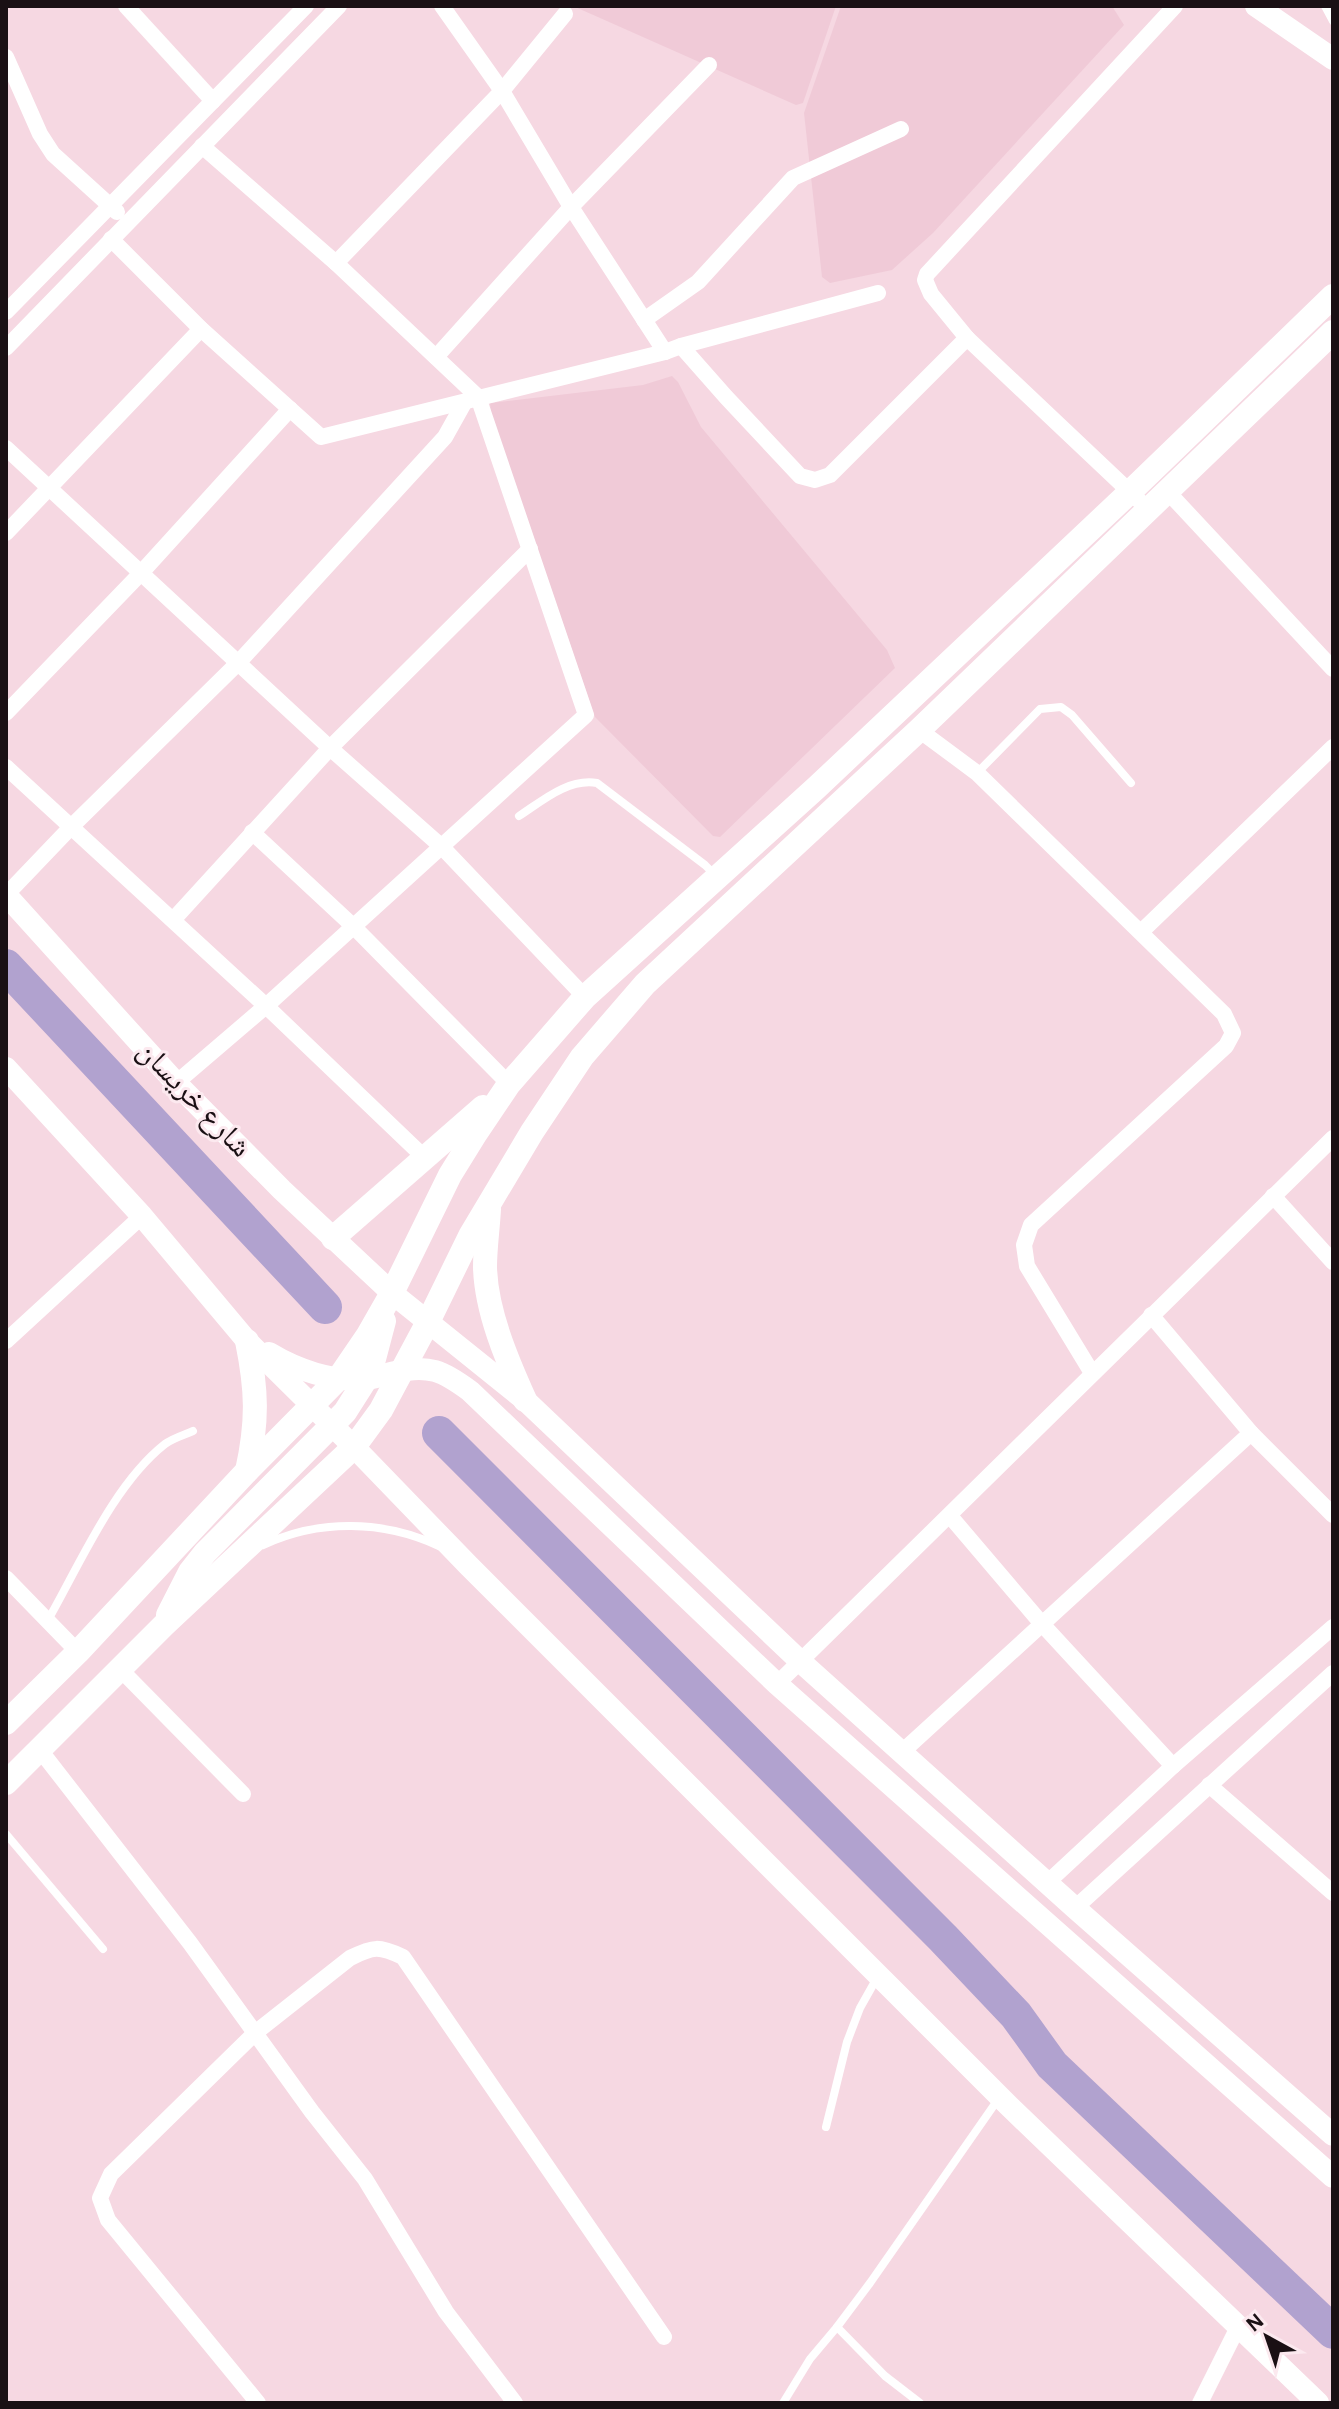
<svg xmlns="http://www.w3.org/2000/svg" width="1339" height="2409" font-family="'Alegreya Sans','Noto Naskh Arabic',sans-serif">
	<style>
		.built { fill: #f0cad7 }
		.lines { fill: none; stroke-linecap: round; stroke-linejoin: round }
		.river { stroke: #b1a2cf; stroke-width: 34 }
		.lane { stroke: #fff; stroke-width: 8 }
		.street { stroke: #fff; stroke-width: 16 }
		.secondary { stroke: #fff; stroke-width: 22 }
		.primary { stroke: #fff; stroke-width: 24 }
		.labels { text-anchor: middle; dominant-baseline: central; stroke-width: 6; stroke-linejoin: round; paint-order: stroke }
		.street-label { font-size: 30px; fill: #1a1014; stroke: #fce9ef }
	</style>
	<rect width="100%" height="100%" fill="#f6d8e2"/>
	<g class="built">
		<polygon points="573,6 836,6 803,103 796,105"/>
		<polygon points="841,6 1112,6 1124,25 933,233 892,270 830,283 822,277 804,113"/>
		<polygon points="672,376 678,382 701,427 887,650 895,668 720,837 713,836 595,717 491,414 490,403 643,385"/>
	</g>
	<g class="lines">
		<g class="river">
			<polyline points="6,966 325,1307"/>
			<polyline points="439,1433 943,1938 1016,2015 1052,2065 1333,2332"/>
		</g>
		<g class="lane">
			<polyline points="1325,6 1333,21"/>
			<polyline points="977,773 1040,709 1061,707 1072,715 1131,783"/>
			<path d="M519,816C542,801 568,778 597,783L705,865L717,877"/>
			<path d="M263,1545C319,1519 383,1520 439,1546"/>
			<path d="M48,1620C80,1564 114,1484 165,1444C173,1438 184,1435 193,1431"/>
			<polyline points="6,1834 103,1949"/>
			<polyline points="826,2127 847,2042 860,2008 878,1976"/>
			<polyline points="783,2403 810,2359 837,2327"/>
			<polyline points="920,2403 885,2376 837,2327 870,2283 999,2098"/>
		</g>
		<g class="street">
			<polyline points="126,6 213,101"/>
			<polyline points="442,6 502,91 571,207 665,352"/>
			<polyline points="6,57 40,134 53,154 117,212"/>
			<polyline points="111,239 201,329 321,437 665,352 681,346 878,293"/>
			<polyline points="336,263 502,91 565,14"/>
			<polyline points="6,312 306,6"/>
			<polyline points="644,320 698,282 793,178 901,129"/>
			<polyline points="681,346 726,397 800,476 815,480 830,475 967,338"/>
			<polyline points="6,348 339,6"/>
			<polyline points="436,357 571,207 709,65"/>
			<polyline points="6,448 330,748 442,847 585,997"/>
			<polyline points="1167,491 1333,669"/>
			<polyline points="1148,509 967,338 931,294 925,280 927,274 1175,6"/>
			<polyline points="6,533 201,329"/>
			<polyline points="6,713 141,573 290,409"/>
			<polyline points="919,730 977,773 1224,1014 1233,1033 1226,1046 1031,1225 1024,1245 1027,1266 1092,1373"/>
			<polyline points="6,767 266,1006 425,1158"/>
			<polyline points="252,832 353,926 509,1084"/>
			<polyline points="6,895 71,827 239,662 445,437 464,403"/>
			<polyline points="173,920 330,748 530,549"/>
			<polyline points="1141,932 1333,747"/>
			<polyline points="176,1083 266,1006 586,715 478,397 336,263 202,146"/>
			<polyline points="1273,1196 1333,1262"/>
			<polyline points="1151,1315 1251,1433 1333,1515"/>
			<polyline points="6,1341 142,1216"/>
			<polyline points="950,1516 1042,1624 1173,1766"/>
			<polyline points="6,1578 78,1652"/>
			<polyline points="120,1669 243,1794"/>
			<polyline points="777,1684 1333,1138"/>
			<polyline points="40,1750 190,1943 312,2112 365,2179 446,2312 515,2403"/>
			<polyline points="902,1752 1251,1433"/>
			<polyline points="1209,1785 1333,1893"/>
			<polyline points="1047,1883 1173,1766 1333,1627"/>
			<polyline points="1075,1908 1333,1673"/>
			<path d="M258,2403L108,2220L100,2198L111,2174L255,2033L350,1958C374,1946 379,1946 403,1957L664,2337"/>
			<polyline points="1200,2403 1238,2327"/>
		</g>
		<g class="secondary">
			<polyline points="1256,6 1333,59"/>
			<polyline points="6,895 176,1083 282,1190 392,1293 525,1400 801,1662 1075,1908 1333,2135"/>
			<polyline points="6,1068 142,1216 247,1341 354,1447 469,1566 1009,2106 1318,2403"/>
			<path d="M269,1353C297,1370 332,1382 365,1379C375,1378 385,1374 395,1372C429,1364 443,1371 470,1391L777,1684L1333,2177"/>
		</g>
		<g class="primary">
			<path d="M489,1209C488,1228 485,1248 485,1267C486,1311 507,1360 525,1400"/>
			<polyline points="333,1238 483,1107"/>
			<path d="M247,1341C257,1390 258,1421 247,1471"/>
			<polyline points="168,1615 190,1572 205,1553 345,1412 366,1379 374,1359 384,1321"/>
			<polyline points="6,1723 78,1652 247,1471 338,1379 368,1335 392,1293 450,1175 476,1133 509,1084 585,997 816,788 1131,491 1333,296"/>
			<polyline points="6,1783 164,1625 354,1447 381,1410 428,1322 470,1236 532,1132 582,1057 645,984 919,730 1333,332"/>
		</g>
	</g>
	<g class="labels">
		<g class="street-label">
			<text transform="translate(194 1099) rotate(46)">شارع خريسان</text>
		</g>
	</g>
	<rect width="1339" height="2409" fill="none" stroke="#1a1014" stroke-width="16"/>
	<g transform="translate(1267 2337) rotate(320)" stroke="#fce9ef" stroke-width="6" paint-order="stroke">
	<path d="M0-6L14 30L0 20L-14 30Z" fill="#1a1014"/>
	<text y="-12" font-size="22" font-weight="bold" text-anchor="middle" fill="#1a1014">N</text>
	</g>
</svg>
